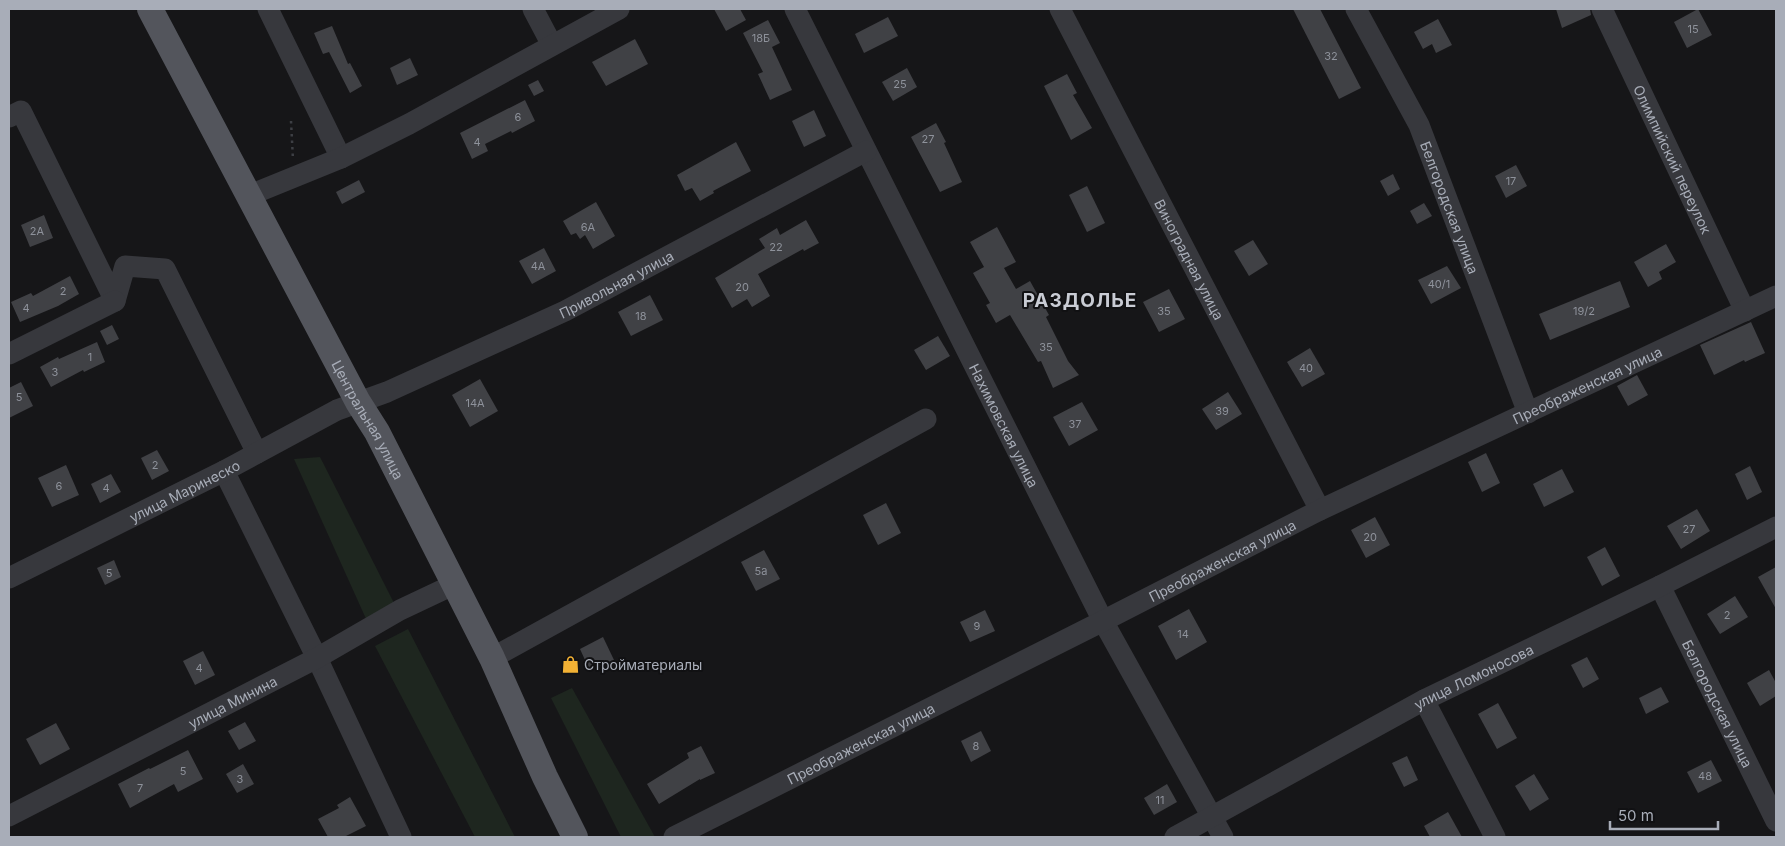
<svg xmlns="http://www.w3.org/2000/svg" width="1785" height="846" font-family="Inter,sans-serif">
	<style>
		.green { fill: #1e261f }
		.building { fill: #404145 }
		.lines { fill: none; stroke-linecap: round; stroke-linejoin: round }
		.path { stroke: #3d3f44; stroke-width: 2.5; stroke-dasharray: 2.5 4; stroke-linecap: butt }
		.minor { stroke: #37383d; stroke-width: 21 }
		.major { stroke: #53555c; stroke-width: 26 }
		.labels { text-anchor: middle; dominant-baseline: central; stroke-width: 4; stroke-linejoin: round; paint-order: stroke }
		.number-label { font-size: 11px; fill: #8e929b }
		.street-label { font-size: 14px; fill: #a8adb8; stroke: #111113 }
		.poi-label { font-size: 14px; fill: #a8adb8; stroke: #111113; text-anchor: start }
		.district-label { font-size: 19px; font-weight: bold; letter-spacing: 1px; fill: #c9ccd4; stroke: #111113 }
	</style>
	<rect width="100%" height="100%" fill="#161618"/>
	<g class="green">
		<polygon points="320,457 395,605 367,621 294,459"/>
		<polygon points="408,629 515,837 475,837 375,646"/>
		<polygon points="572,688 655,837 621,837 551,698"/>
	</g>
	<g class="building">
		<polygon points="714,9 740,9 746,20 726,31"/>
		<polygon points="1293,9 1320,9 1361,88 1339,99"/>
		<polygon points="1556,9 1590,9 1591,15 1562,28"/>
		<polygon points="1698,9 1712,35 1687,48 1674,22"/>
		<polygon points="888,17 898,36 864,53 855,34"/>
		<polygon points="1438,19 1452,45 1436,53 1432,44 1423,49 1414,32"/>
		<polygon points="768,20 780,43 772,47 792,90 770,100 758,74 763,72 743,33"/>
		<polygon points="332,26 348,64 350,63 362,86 350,93 329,52 323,54 314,33"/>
		<polygon points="635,39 648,64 606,86 592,62"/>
		<polygon points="410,58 418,75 397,85 390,68"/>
		<polygon points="907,68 917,87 893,101 882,82"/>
		<polygon points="1067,74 1077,93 1073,95 1092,128 1071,140 1044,86"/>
		<polygon points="538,80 544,91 534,96 528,85"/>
		<polygon points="525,100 535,121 512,133 511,131 485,144 488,151 472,159 460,133"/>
		<polygon points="814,110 826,136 804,147 792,121"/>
		<polygon points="936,123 946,142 944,143 962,182 940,192 911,137"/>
		<polygon points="736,142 751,171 713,191 714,193 700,201 692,188 685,191 677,175"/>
		<polygon points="1516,165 1527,186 1506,198 1495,176"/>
		<polygon points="1393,174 1400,189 1388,196 1380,181"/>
		<polygon points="359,180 365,192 342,204 336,192"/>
		<polygon points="1087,186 1105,223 1087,232 1069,195"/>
		<polygon points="596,202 615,236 593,249 585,235 580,239 576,233 571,235 563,221"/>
		<polygon points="1424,203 1432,216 1417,224 1410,211"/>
		<polygon points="44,215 53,238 30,247 21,225"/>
		<polygon points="806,220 819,243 804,251 803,249 758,274 770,296 752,307 747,299 732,308 715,278 765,248 759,239 777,228 780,235"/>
		<polygon points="997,227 1016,262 1004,268 1016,289 1030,281 1049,315 1046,317 1068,361 1079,375 1053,388 1041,361 1038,362 1010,315 996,323 986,305 990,303 973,273 984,267 970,242"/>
		<polygon points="1253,240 1268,264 1249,276 1234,251"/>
		<polygon points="1666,244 1676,262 1659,272 1662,279 1648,287 1634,262"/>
		<polygon points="544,248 556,271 532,284 519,261"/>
		<polygon points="1447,266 1461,288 1431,304 1418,280"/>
		<polygon points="70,276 79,294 58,306 20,322 11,302 31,293 33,296"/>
		<polygon points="1620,281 1630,307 1550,340 1539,314"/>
		<polygon points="1169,289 1185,319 1159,332 1143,302"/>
		<polygon points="650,295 663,320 631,336 618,312"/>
		<polygon points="1751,322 1765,353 1745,362 1744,360 1714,375 1700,345"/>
		<polygon points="112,325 119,339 107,345 100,331"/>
		<polygon points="938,336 950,356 926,370 914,350"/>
		<polygon points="97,342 105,362 84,372 83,370 51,387 40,367 58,357 59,359"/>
		<polygon points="1310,348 1325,374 1302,387 1287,362"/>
		<polygon points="1637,375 1648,395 1628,406 1617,386"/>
		<polygon points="480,379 498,411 470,427 452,395"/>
		<polygon points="21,382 33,406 9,418 9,388"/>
		<polygon points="1228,392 1242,414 1216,430 1202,409"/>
		<polygon points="1082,402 1098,430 1069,446 1053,417"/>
		<polygon points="157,450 169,471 152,480 141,458"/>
		<polygon points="1486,453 1500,483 1482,492 1468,462"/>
		<polygon points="66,465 79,495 52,507 38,478"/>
		<polygon points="1750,466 1762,492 1747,500 1735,474"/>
		<polygon points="1562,469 1574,492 1544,507 1533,484"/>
		<polygon points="111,474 121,492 100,503 91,484"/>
		<polygon points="886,503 901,533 878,545 863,515"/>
		<polygon points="1697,509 1710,531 1681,549 1667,526"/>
		<polygon points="1375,517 1390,545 1366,558 1351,530"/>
		<polygon points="1605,547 1620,576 1602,586 1587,557"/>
		<polygon points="764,550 780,579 756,591 741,562"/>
		<polygon points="114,560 121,577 105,585 97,568"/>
		<polygon points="1776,567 1776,609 1758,577"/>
		<polygon points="1735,596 1748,617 1720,634 1707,614"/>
		<polygon points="1189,609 1207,642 1176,660 1158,626"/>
		<polygon points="985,610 995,631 970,642 960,622"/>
		<polygon points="603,637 614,660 590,671 580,649"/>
		<polygon points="203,651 215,675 195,685 183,661"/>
		<polygon points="1587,657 1599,679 1583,688 1571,665"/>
		<polygon points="1769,670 1776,683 1776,696 1760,706 1747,683"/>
		<polygon points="1661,687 1669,702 1646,714 1639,698"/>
		<polygon points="1498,703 1517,738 1497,749 1478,714"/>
		<polygon points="245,722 256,741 239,750 228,731"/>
		<polygon points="56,723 70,749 40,765 26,739"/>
		<polygon points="981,731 991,751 971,762 961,741"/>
		<polygon points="701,746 715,773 700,780 700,779 659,804 647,784 689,758 687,753"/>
		<polygon points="188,750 203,779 178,792 174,784 130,808 118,784 149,768 150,769"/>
		<polygon points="1407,756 1418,780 1404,787 1392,763"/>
		<polygon points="1711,760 1722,781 1698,793 1687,772"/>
		<polygon points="243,764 254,784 237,793 226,774"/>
		<polygon points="1534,774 1549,799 1530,811 1515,786"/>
		<polygon points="1167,784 1177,802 1154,815 1144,798"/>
		<polygon points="350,797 366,826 344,837 328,837 318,819 339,808 337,805"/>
		<polygon points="1448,812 1462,837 1430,837 1424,826"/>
	</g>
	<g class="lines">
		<polyline class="path" points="291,121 293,160"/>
		<g class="minor">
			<polyline points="268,9 341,158"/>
			<polyline points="533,9 552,45"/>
			<path id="s1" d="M795,9L1103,621L1223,837"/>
			<path id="s2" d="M1060,9L1320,510"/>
			<path id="s3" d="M1356,9L1419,125L1528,413"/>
			<path id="s4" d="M1602,9L1745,311"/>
			<polyline points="9,117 21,111 115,301 125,266 165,269 257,453"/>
			<polyline points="250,195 341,158 409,124 619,9"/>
			<polyline points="9,354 115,301"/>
			<polyline points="224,471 317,658 401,837"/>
			<path id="s5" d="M9,578L224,471L337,410L387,392L565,311L866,151"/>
			<path id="s6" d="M1660,586L1776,821"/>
			<polyline points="492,658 926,419"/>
			<polyline points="1424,700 1495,837"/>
			<path id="s7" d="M9,816L317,658L400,610L455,584"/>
			<path id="s8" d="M674,837L1103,621L1320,510L1776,296"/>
			<path id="s9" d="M1175,837L1424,700L1660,586L1776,527"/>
		</g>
		<path class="major" id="s10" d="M150,9L358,402L377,432L492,658L545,777L575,837"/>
	</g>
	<defs>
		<symbol id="shop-bare" viewBox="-9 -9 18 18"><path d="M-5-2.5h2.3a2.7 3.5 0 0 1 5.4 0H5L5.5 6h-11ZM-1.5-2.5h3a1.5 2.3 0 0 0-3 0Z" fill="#f2b134" stroke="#111113" stroke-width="2.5" paint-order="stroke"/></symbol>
	</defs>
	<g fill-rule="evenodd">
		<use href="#shop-bare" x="558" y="652" width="25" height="25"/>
	</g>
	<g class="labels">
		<g class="number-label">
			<text x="1693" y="29">15</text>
			<text x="761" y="38">18Б</text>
			<text x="1331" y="56">32</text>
			<text x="900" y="84">25</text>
			<text x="518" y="117">6</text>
			<text x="928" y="139">27</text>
			<text x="477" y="142">4</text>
			<text x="1511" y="181">17</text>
			<text x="588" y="227">6А</text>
			<text x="37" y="231">2А</text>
			<text x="776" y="247">22</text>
			<text x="538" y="266">4А</text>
			<text x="1439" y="284">40/1</text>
			<text x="742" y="287">20</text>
			<text x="63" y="291">2</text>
			<text x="26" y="308">4</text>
			<text x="1164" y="311">35</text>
			<text x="1584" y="311">19/2</text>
			<text x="641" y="316">18</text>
			<text x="1046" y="347">35</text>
			<text x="90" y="357">1</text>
			<text x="1306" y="368">40</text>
			<text x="55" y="372">3</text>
			<text x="19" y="397">5</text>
			<text x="475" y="403">14А</text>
			<text x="1222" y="411">39</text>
			<text x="1075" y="424">37</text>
			<text x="155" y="465">2</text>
			<text x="59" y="486">6</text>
			<text x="106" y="488">4</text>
			<text x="1689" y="529">27</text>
			<text x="1370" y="537">20</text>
			<text x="761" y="571">5а</text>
			<text x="109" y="573">5</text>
			<text x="1727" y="615">2</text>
			<text x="977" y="626">9</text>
			<text x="1183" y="634">14</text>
			<text x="199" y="668">4</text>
			<text x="976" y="746">8</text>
			<text x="183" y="771">5</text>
			<text x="1705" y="776">48</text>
			<text x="240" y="779">3</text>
			<text x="140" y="788">7</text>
			<text x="1160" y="800">11</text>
		</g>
		<g class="street-label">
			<text stroke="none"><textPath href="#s4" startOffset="166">Олимпийский переулок</textPath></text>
			<text stroke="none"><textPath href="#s3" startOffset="220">Белгородская улица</textPath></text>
			<text stroke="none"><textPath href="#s2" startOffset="282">Виноградная улица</textPath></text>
			<text stroke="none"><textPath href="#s5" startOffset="675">Привольная улица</textPath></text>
			<text stroke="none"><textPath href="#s8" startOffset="1019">Преображенская улица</textPath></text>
			<text stroke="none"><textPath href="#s10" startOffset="465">Центральная улица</textPath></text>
			<text stroke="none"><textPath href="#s1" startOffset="466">Нахимовская улица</textPath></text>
			<text stroke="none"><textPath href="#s5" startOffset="196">улица Маринеско</textPath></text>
			<text stroke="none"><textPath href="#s8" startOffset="614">Преображенская улица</textPath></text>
			<text stroke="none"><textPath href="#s9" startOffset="339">улица Ломоносова</textPath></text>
			<text stroke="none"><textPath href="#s7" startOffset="251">улица Минина</textPath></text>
			<text stroke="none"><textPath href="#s6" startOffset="131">Белгородская улица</textPath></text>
			<text stroke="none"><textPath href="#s8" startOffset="209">Преображенская улица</textPath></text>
		</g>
		<g class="poi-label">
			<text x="584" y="664">Стройматериалы</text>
		</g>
		<g class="district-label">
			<text x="1080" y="300">РАЗДОЛЬЕ</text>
		</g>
	</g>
	<rect width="1785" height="846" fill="none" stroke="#a8adb8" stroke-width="20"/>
	<path d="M1610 821v8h108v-8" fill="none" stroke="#a8adb8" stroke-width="2.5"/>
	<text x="1618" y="821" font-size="15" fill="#a8adb8" stroke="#111113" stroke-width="4" paint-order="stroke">50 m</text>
</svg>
